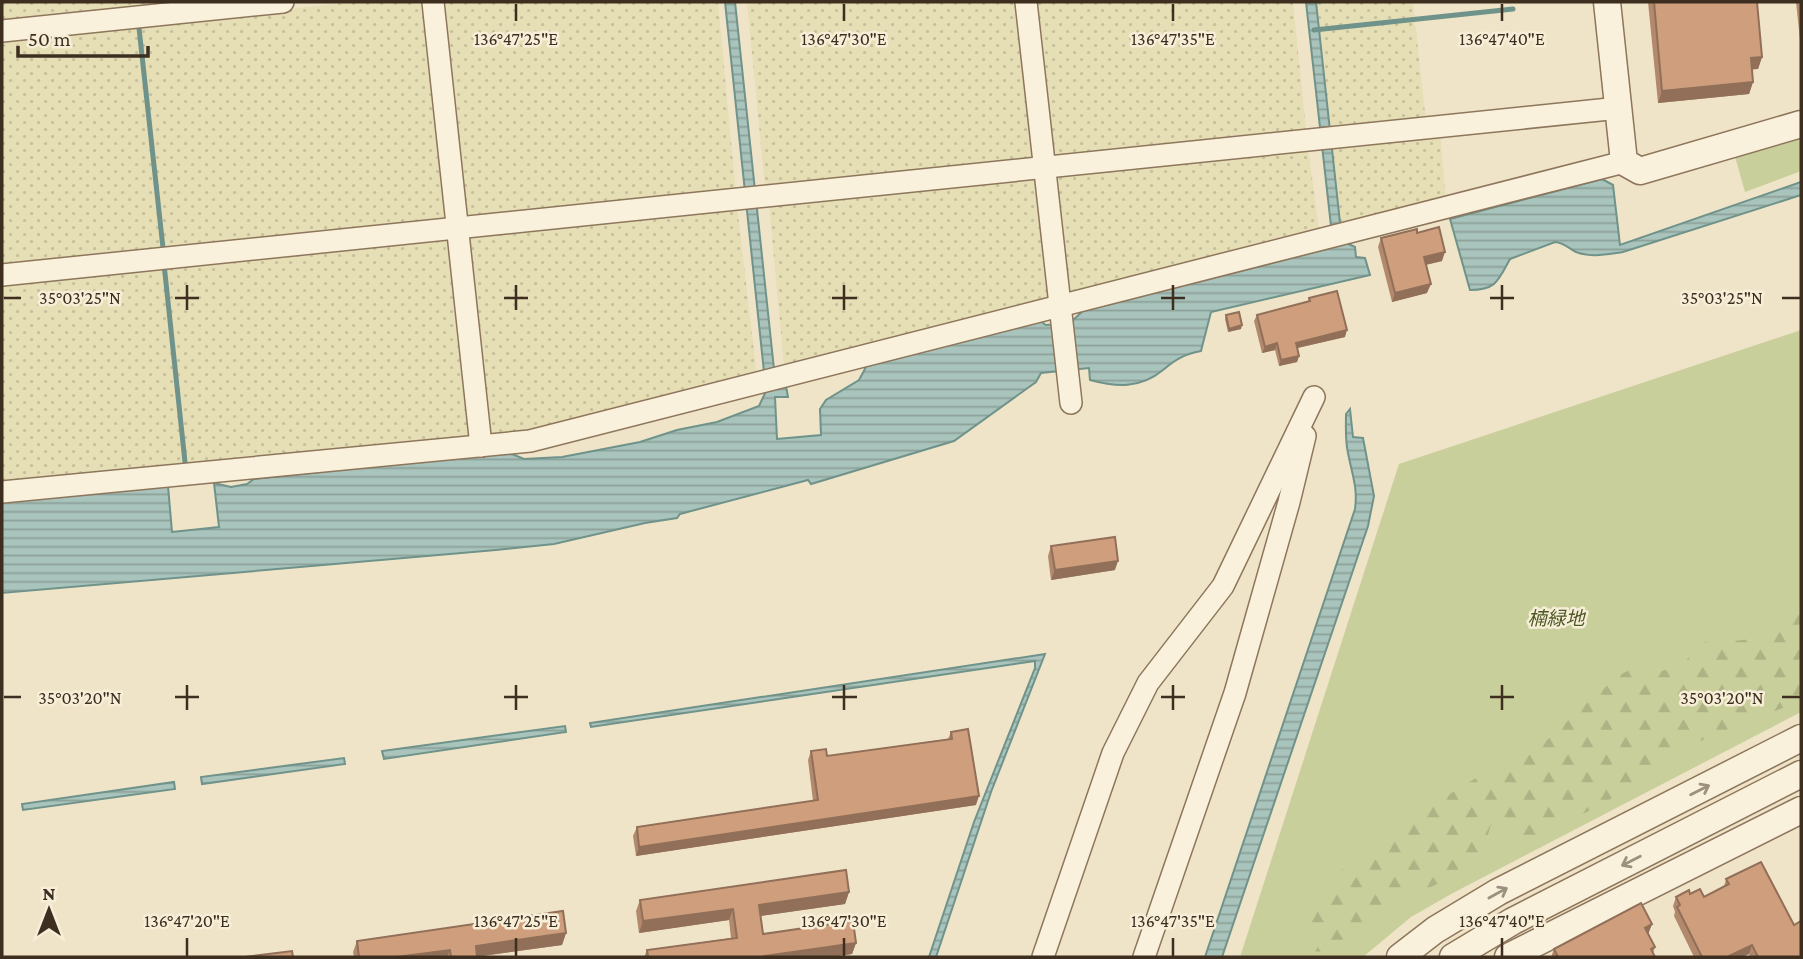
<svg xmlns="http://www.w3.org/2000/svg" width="1803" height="959" font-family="'Crimson Pro','Noto Sans JP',serif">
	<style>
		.farmland { fill: url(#farmland-dots) }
		.green { fill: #c9cf9b }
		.forest { fill: url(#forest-firs) }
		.water { fill: url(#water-rules); stroke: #6f938a; stroke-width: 2 }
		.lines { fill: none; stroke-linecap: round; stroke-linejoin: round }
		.stream { stroke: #6f938a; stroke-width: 5 }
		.minor-casing { stroke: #8d765c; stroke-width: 24 }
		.tertiary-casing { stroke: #8d765c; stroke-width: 29 }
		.minor { stroke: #faf1dc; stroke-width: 21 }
		.tertiary { stroke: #faf1dc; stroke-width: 26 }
		.wall { fill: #b2896c }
		.shaded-wall { fill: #916f58 }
		.building { fill: #cf9f7d; stroke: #916f58; stroke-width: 2 }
		.oneway { stroke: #9c907e }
		.ticks { fill: none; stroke: #3d2e20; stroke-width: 2.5 }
		.labels { text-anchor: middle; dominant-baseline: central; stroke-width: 5; stroke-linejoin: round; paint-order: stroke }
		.park-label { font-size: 19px; font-style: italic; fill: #4d5a26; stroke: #f7eed8 }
		.ticks-label { font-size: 18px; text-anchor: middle; fill: #3d2e20; stroke: #f7eed8; stroke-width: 5; stroke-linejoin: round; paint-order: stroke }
	</style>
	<defs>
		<pattern id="farmland-dots" width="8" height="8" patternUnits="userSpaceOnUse" patternTransform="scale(1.75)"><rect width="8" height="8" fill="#e6deb5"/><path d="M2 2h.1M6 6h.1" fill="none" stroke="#c6bf9b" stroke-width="1.8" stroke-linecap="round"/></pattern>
		<pattern id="forest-firs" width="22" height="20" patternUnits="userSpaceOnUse" patternTransform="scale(1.75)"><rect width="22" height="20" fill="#c9cf9b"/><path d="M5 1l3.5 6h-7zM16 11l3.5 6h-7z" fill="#aeb285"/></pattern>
		<pattern id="water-rules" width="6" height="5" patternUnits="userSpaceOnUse" patternTransform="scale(1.75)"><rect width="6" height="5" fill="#a9c4bc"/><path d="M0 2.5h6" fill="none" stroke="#8ba098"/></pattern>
	</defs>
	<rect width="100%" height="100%" fill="#f0e4c8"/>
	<g class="farmland">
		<polygon points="2,2 213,2 2,24"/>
		<polygon points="353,2 427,2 450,219 2,268 2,40"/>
		<polygon points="439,2 718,2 736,194 465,222"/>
		<polygon points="747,2 1021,2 1036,158 765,187"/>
		<polygon points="1035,2 1293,2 1306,129 1302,133 1053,159"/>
		<polygon points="1316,2 1413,2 1426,122 1330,132"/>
		<polygon points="1440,132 1446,203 1341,228 1332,146"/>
		<polygon points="1308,146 1319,231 1074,295 1066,290 1055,175"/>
		<polygon points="1034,175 1040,180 1050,295 1047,302 787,369 784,365 769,206"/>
		<polygon points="737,205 757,377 529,436 487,440 464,239 469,233"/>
		<polygon points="450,235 474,440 2,485 2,280"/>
	</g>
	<g class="green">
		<polygon points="1801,134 1801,171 1745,192 1734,153"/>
		<polygon points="1801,330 1801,712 1453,893 1411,917 1363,957 1240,957 1399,464"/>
	</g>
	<path class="forest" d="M1801,612V699C1755,724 1685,736 1651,777L1570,821L1525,840L1491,825L1483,850L1457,875L1385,908L1360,934L1335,953L1313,951L1306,932L1335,874L1379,843L1411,827L1432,805L1502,762L1532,754L1589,701L1620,675L1644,662L1661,671L1680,667L1703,642L1733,641L1770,637Z"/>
	<g class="water">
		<path d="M725,2H735L776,388L786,386L788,397H775L777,439L821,435L820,409L826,400L859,380L867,365L1040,321L1046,325L1070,323L1086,308L1331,248L1333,244L1306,2H1316L1342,241L1355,247L1356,257L1365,258L1370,275L1211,312L1201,351C1184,354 1175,360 1163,370C1140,389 1116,387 1090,380L1089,368L1041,373L1036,382L954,441L811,484L808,480L680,514L677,518L645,523L554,544L496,550L2,593V502L168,486L172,532L219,527L214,483L231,487L247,484L254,479L480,455L512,454L524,459L562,457L640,442L677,430L717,422L759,406L766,391Z"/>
		<path d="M1602,179L1613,185L1620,245L1801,182V195L1623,252C1608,254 1590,258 1576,252C1568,248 1565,243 1555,242L1510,259C1498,281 1496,290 1470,290L1450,219Z"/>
		<path d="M1350,409L1353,437L1363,438L1374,496L1368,526L1222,957H1205L1355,509C1358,488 1352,474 1348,453C1345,441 1346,426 1346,414Z"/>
		<polygon points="1045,654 991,792 936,957 929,957 974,822 1035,668 1035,661 591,727 590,723"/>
		<polygon points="565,726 566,732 384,759 382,751"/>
		<polygon points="344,758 345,764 202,784 201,777"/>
		<polygon points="174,782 175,789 23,810 22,804"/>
	</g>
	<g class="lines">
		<g class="stream">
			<polyline points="139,28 163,248"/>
			<polyline points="1314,30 1513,9"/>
			<polyline points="164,264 185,462"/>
		</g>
		<defs>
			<g id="minor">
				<polyline points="433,2 481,446"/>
				<polyline points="1026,2 1071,403"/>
				<polyline points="2,31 283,2"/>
				<polyline points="2,275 1619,108"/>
				<polyline points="2,492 530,441 1624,162"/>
				<polyline points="1043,957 1113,753 1148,683 1223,586 1314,397"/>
				<polyline points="1144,957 1235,693 1289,502 1305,436"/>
			</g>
			<g id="tertiary">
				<polyline points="1607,2 1624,162 1640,171 1801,124"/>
				<polyline points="1400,957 1435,930 1498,892 1801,738"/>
				<polyline points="1453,957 1513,921 1801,774"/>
				<polyline points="1508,957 1801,810"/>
			</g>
		</defs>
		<use href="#minor" class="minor-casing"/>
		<use href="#tertiary" class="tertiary-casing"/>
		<use href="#minor" class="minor"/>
		<use href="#tertiary" class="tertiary"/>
	</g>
	<g class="wall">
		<polygon points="1648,2 1757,2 1762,57 1758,69 1752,69 1753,82 1749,94 1658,103"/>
		<polygon points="1796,2 1801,2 1801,49"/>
		<polygon points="1417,233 1442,261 1426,265 1427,293 1392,302 1378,247 1381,238"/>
		<polygon points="1309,298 1345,337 1297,348 1299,356 1297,362 1279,366 1275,350 1262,353 1254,321 1257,315 1308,302"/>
		<polygon points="1226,315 1241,329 1228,332 1225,319"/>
		<polygon points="1051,546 1115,570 1051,580 1048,556"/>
		<polygon points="951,732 976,805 636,856 633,836 637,827 813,801 808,760 811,751 827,756 948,739"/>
		<polygon points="1726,879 1801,957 1750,957 1749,954 1742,957 1694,957 1674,916 1675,912 1673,906 1676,897 1690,894 1704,897 1724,887"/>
		<polygon points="849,892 845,904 760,916 763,934 856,943 852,954 831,957 644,957 647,950 731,938 729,920 639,933 636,911 640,900"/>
		<polygon points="1652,924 1648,934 1655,947 1653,953 1655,957 1551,957 1554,949"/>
		<polygon points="566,933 562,945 477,957 354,957 353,952 357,941"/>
	</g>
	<g class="shaded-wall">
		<polygon points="1762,57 1758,69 1747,70 1751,58"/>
		<polygon points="1753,82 1749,94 1658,103 1662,91"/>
		<polygon points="1445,252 1442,261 1420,266 1424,257"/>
		<polygon points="1431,284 1427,293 1392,302 1395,293"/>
		<polygon points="1242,325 1241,329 1228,332 1229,329"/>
		<polygon points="1347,330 1345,337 1293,349 1296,343"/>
		<polygon points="1277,343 1275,350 1262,353 1265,347"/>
		<polygon points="1299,356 1297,362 1279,366 1281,360"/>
		<polygon points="1118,561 1115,570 1051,580 1055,570"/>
		<polygon points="979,796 976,805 636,856 639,847"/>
		<polygon points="849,892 845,904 754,917 759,905"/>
		<polygon points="733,909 729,920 639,933 643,921"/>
		<polygon points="1652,924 1647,937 1645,928"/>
		<polygon points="566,933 562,945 472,957 476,946"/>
		<polygon points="856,943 852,954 831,957 765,957 765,956"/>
		<polygon points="1752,945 1749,954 1742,957 1727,957"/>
		<polygon points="450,950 447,957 396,957"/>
	</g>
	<g class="building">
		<polygon points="1654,2 1757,2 1762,57 1751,58 1753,82 1662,91"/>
		<polygon points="1439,227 1445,252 1424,257 1431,284 1395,293 1381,238 1417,229 1417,233"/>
		<polygon points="1337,291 1347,330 1296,343 1299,356 1281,360 1277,343 1265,347 1257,315 1310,301 1309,298"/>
		<polygon points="1239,312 1242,325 1229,329 1226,315"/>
		<polygon points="1115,537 1118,561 1055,570 1051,546"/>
		<polygon points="968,729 979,796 639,847 637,827 818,800 811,751 826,749 827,756 952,739 951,732"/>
		<polygon points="1761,862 1794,925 1801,921 1801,957 1758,957 1752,945 1727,957 1702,957 1677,907 1680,905 1676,897 1689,890 1690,894 1700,889 1704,897 1729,884 1726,879"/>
		<polygon points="846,870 849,892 759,905 763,934 853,921 856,943 765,956 766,957 648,957 647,950 737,938 733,909 643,921 640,900"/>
		<polygon points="1641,903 1652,924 1645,928 1655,947 1651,949 1655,957 1558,957 1554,949"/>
		<polygon points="563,911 566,933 476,946 477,957 451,957 450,950 396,957 359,957 357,941"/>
		<polygon points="292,951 293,957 245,957"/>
	</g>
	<defs><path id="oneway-shaft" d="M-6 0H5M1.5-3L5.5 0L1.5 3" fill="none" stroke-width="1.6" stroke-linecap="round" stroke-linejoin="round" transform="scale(1.75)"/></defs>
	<g class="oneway">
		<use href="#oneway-shaft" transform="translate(1700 790) rotate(-27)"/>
		<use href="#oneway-shaft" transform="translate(1631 861) rotate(153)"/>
		<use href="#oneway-shaft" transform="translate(1498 893) rotate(-29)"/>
	</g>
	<path class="ticks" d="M516,4V21M844,4V21M1173,4V21M1502,4V21M187,285V310M516,285V310M844,285V310M1173,285V310M1502,285V310M4,298H21M175,298H199M504,298H528M832,298H857M1161,298H1185M1490,298H1514M1782,298H1800M187,685V710M516,685V710M844,685V710M1173,685V710M1502,685V710M4,697H21M175,697H199M504,697H528M832,697H857M1161,697H1185M1490,697H1514M1782,697H1800M187,938V956M516,938V956M844,938V956M1173,938V956M1502,938V956"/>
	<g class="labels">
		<g class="park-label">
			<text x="1556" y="618">楠緑地</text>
		</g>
	</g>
	<g class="ticks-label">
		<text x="516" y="45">136°47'25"E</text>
		<text x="844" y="45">136°47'30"E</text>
		<text x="1173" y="45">136°47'35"E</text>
		<text x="1502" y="45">136°47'40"E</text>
		<text x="80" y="304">35°03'25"N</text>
		<text x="1722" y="304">35°03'25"N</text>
		<text x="80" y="704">35°03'20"N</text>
		<text x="1722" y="704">35°03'20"N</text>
		<text x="187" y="927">136°47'20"E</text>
		<text x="516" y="927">136°47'25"E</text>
		<text x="844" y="927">136°47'30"E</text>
		<text x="1173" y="927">136°47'35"E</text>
		<text x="1502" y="927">136°47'40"E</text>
	</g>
	<rect width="1803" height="959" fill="none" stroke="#3d2e20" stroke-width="7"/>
	<g transform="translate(49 910)" stroke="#f7eed8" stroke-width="5" paint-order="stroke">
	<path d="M0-5L12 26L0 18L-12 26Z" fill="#3d2e20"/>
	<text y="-10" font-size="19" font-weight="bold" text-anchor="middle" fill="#3d2e20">N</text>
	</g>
	<path d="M18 46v10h130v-10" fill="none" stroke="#3d2e20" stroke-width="3.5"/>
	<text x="28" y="46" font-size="21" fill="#3d2e20" stroke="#f7eed8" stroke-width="5" paint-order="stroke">50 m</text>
</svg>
